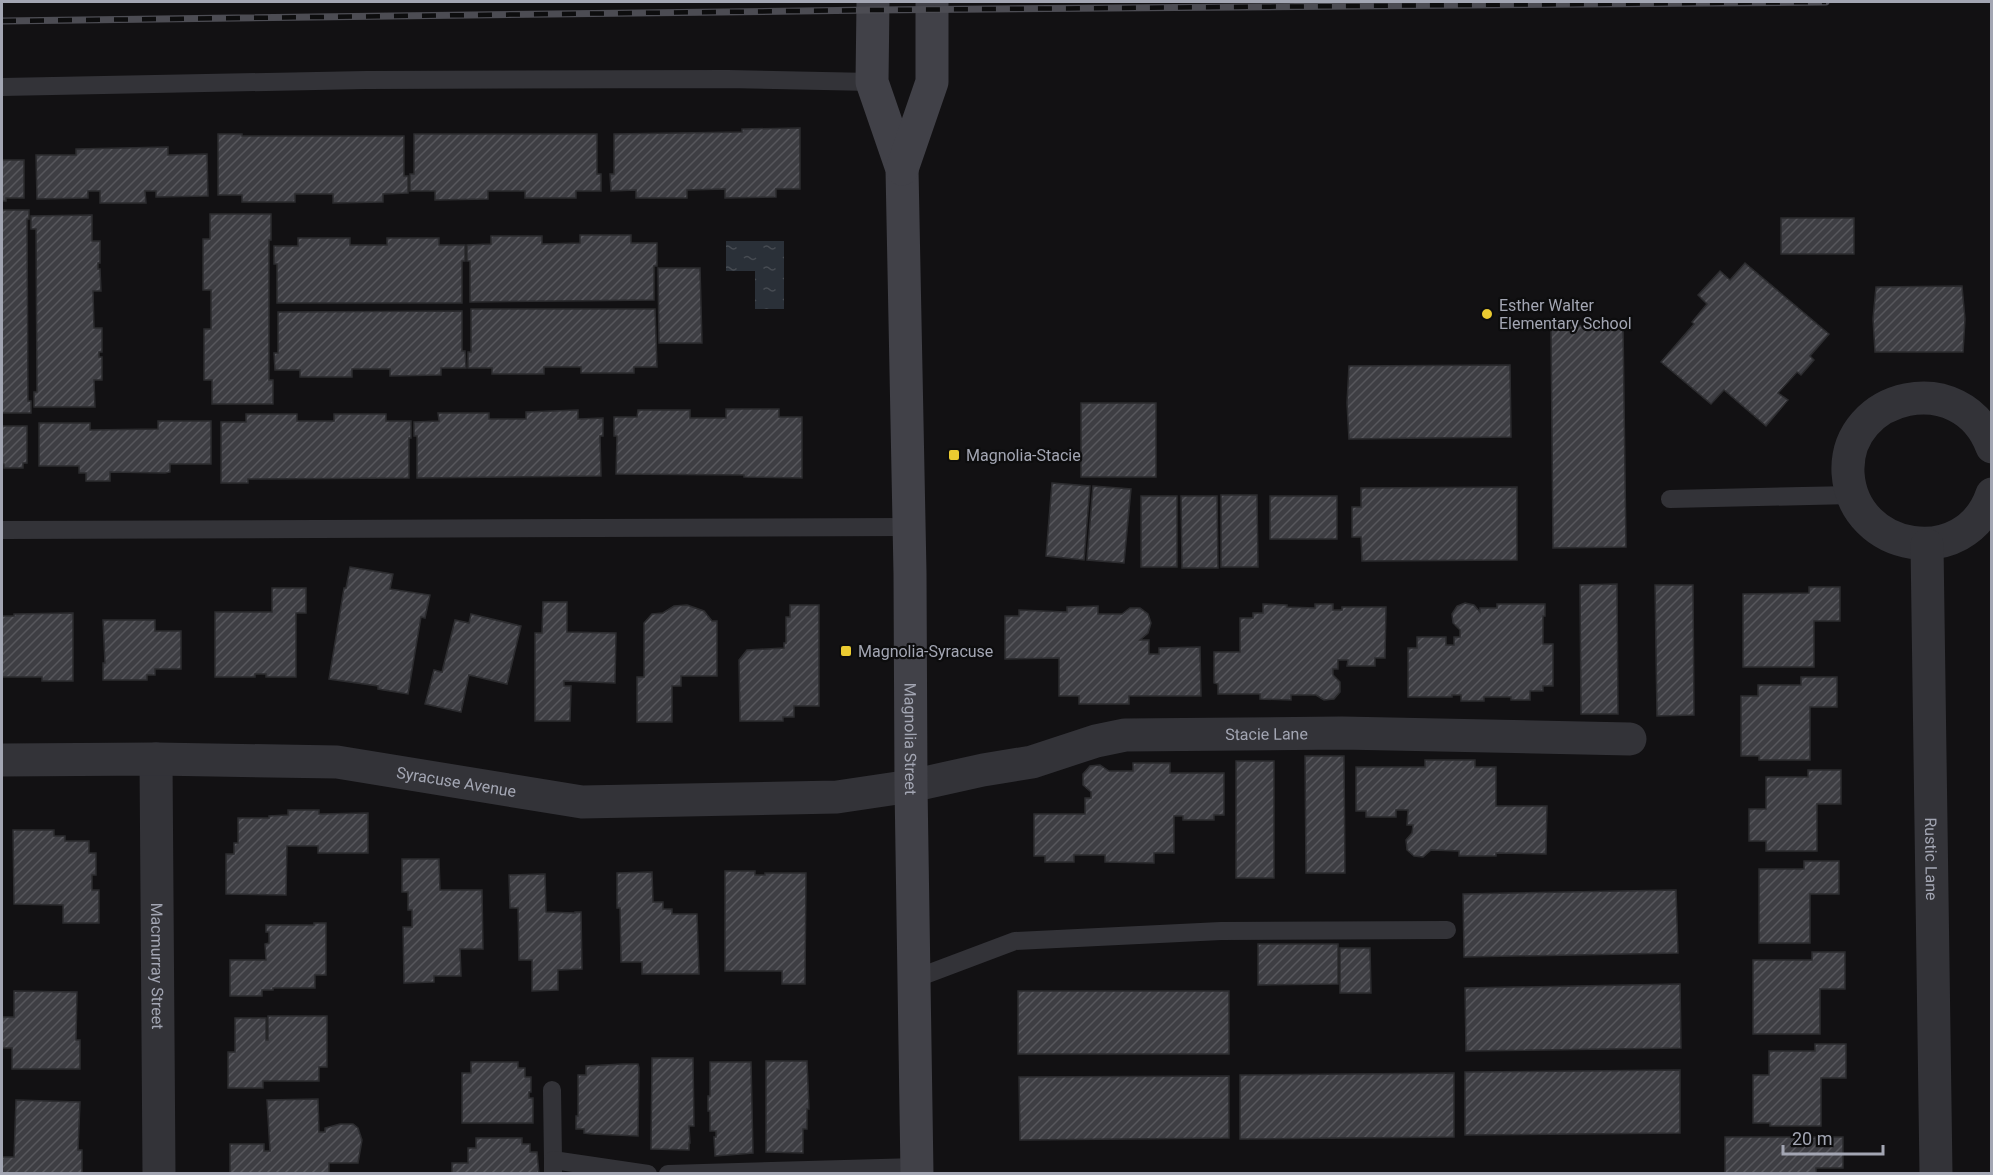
<svg xmlns="http://www.w3.org/2000/svg" width="1993" height="1175" font-family="Roboto,sans-serif">
	<style>
		.water { fill: url(#water-ripples) }
		.building { fill: url(#building-hatch); stroke: #2c2c2f; stroke-width: 1.5 }
		.lines { fill: none; stroke-linecap: round; stroke-linejoin: round }
		.lane { stroke: #333338; stroke-width: 18 }
		.street { stroke: #333338; stroke-width: 33 }
		.secondary { stroke: #414148; stroke-width: 33 }
		.rail-casing { stroke: #4c4c53; stroke-width: 7 }
		.rail { stroke: #0d0d0e; stroke-width: 4.5; stroke-dasharray: 14; stroke-linecap: butt }
		.poi-dot { fill: #ebcb31; stroke: #0d0d0e; stroke-width: 2 }
		.labels { text-anchor: middle; dominant-baseline: central; stroke-width: 4.5; stroke-linejoin: round; paint-order: stroke }
		.poi-label { font-size: 16px; fill: #a3a6b3; stroke: #0d0d0e; text-anchor: start }
		.street-label { font-size: 16px; fill: #a3a6b3; stroke: #0d0d0e }
	</style>
	<defs>
		<pattern id="water-ripples" width="26" height="14" patternUnits="userSpaceOnUse" patternTransform="scale(1.5)"><rect width="26" height="14" fill="#2a3038"/><path d="M2 4q2-2 4 0t4 0M15 11q2-2 4 0t4 0" fill="none" stroke="#464b52"/></pattern>
		<pattern id="building-hatch" width="6" height="6" patternUnits="userSpaceOnUse" patternTransform="scale(1.5)"><rect width="6" height="6" fill="#3e3e43"/><path d="M-1 1l2-2M0 6l6-6M5 7l2-2" fill="none" stroke="#57575c"/></pattern>
	</defs>
	<rect width="100%" height="100%" fill="#121113"/>
	<polygon class="water" points="726,241 784,241 784,309 755,309 755,271 726,271"/>
	<g class="building">
		<polygon points="800,128 800,189 776,189 776,197 725,198 725,189 687,190 687,198 636,198 636,190 611,191 610,174 614,174 614,134 742,132 742,129"/>
		<polygon points="218,134 242,134 242,136 404,136 404,176 408,176 408,193 383,194 383,202 333,203 333,194 295,194 295,202 242,202 242,195 218,195"/>
		<polygon points="414,134 597,134 597,174 601,174 601,191 576,191 576,198 525,198 525,191 488,191 488,199 435,200 435,191 410,191 410,174 414,174"/>
		<polygon points="168,147 168,155 207,154 208,196 156,197 156,191 145,191 146,203 100,203 100,191 88,191 88,198 37,199 36,155 76,155 76,149"/>
		<polygon points="2,160 24,160 24,198 6,198 6,201 2,201"/>
		<polygon points="2,210 29,210 29,219 27,219 28,401 31,401 31,413 2,413"/>
		<polygon points="210,214 271,214 271,240 269,240 269,380 273,380 273,404 212,404 212,380 204,380 204,329 211,329 211,290 203,290 203,239 210,239"/>
		<polygon points="92,215 92,241 100,241 100,263 98,263 98,269 100,269 101,291 93,291 94,328 102,328 102,352 99,352 99,357 102,357 102,380 94,380 95,407 34,407 34,392 37,392 36,229 31,229 31,216"/>
		<rect x="1781" y="218" width="73" height="36"/>
		<polygon points="580,235 631,235 631,243 657,243 657,266 654,266 654,300 470,302 470,261 467,261 467,245 491,244 491,236 542,236 542,244 580,243"/>
		<polygon points="298,238 350,238 350,245 387,245 387,238 439,238 439,245 465,245 465,261 462,261 462,303 277,303 277,264 274,264 274,246 298,246"/>
		<polygon points="1745,263 1829,334 1810,356 1814,360 1801,375 1797,372 1778,393 1788,400 1766,426 1724,390 1711,404 1661,362 1694,324 1692,322 1707,304 1698,295 1720,271 1730,280"/>
		<polygon points="658,268 700,268 702,343 659,343"/>
		<polygon points="1962,286 1965,319 1963,352 1875,352 1873,319 1876,287"/>
		<polygon points="471,309 655,309 657,367 634,367 634,373 581,373 581,367 544,367 544,374 492,374 492,368 468,368 468,352 471,352"/>
		<polygon points="462,311 462,351 465,351 466,368 441,368 441,375 390,376 390,369 352,369 352,377 300,377 300,370 275,370 274,353 278,353 278,312"/>
		<polygon points="1623,325 1626,547 1553,548 1551,326"/>
		<polygon points="1510,365 1511,437 1349,439 1347,403 1349,366"/>
		<rect x="1081" y="403" width="75" height="74"/>
		<polygon points="726,409 779,409 779,417 802,417 802,478 744,477 744,475 616,474 617,436 614,436 614,417 637,417 638,410 690,410 690,418 726,418"/>
		<polygon points="578,410 578,419 603,418 603,436 600,436 601,476 417,478 417,436 414,436 414,422 439,421 438,413 489,413 489,419 526,419 526,412"/>
		<polygon points="246,414 297,414 297,421 334,421 334,414 386,414 386,421 411,421 411,438 409,438 409,478 248,479 248,483 221,483 221,422 246,422"/>
		<polygon points="158,421 211,421 211,464 170,464 170,472 165,473 110,472 110,481 86,481 86,473 79,473 79,466 39,466 39,423 90,423 90,430 158,429"/>
		<polygon points="2,426 27,426 27,463 23,463 23,468 4,468 4,464 2,464"/>
		<polygon points="1052,483 1090,486 1084,560 1046,556"/>
		<polygon points="1093,486 1131,489 1124,563 1087,560"/>
		<polygon points="1517,487 1517,560 1362,561 1361,537 1352,537 1352,507 1361,507 1361,488"/>
		<polygon points="1221,495 1257,495 1258,567 1221,567"/>
		<rect x="1141" y="496" width="36" height="71"/>
		<polygon points="1181,496 1217,496 1218,568 1182,568"/>
		<rect x="1270" y="496" width="67" height="43"/>
		<polygon points="350,567 393,574 390,589 430,595 425,618 421,617 408,694 378,689 378,686 329,679 344,588 346,588"/>
		<polygon points="1617,584 1618,714 1581,714 1580,585"/>
		<polygon points="1655,585 1693,585 1694,715 1657,716"/>
		<polygon points="1809,587 1840,587 1840,621 1814,621 1814,667 1743,667 1743,594 1809,593"/>
		<polygon points="272,588 306,588 306,613 296,613 296,677 266,677 266,674 255,674 255,677 215,677 215,612 272,612"/>
		<polygon points="543,602 567,602 567,632 616,633 615,683 564,681 564,686 571,686 570,721 535,721 535,633 542,633"/>
		<polygon points="1465,603 1474,605 1480,612 1480,608 1497,608 1497,604 1545,604 1545,616 1543,616 1543,644 1553,644 1553,686 1543,686 1543,691 1530,691 1530,700 1511,700 1511,697 1484,697 1484,701 1461,701 1461,695 1452,695 1452,697 1408,697 1408,648 1417,648 1417,637 1446,637 1446,645 1454,645 1454,637 1460,637 1460,630 1453,623 1452,614 1457,606"/>
		<polygon points="1263,604 1287,605 1287,607 1315,608 1315,604 1333,604 1333,610 1342,610 1342,607 1386,607 1385,658 1375,658 1375,666 1347,666 1348,660 1338,660 1338,669 1333,669 1333,675 1340,682 1340,692 1334,699 1324,700 1316,695 1291,695 1291,700 1260,699 1260,694 1218,694 1218,684 1214,683 1214,652 1240,652 1240,618 1253,618 1253,613 1263,613"/>
		<polygon points="687,605 704,611 712,621 717,621 717,676 681,676 681,686 672,686 672,722 637,722 637,677 644,677 644,623 652,614 663,613 674,606"/>
		<polygon points="790,605 819,605 819,706 794,706 794,717 783,717 783,721 740,721 739,660 747,650 784,648 784,643 786,643 786,617 790,617"/>
		<polygon points="1098,606 1098,614 1122,614 1130,608 1140,608 1148,614 1151,623 1148,633 1140,640 1149,640 1149,654 1159,654 1159,648 1200,647 1201,696 1129,696 1129,704 1079,704 1079,696 1059,696 1059,658 1005,659 1005,616 1019,616 1019,610 1067,612 1067,607"/>
		<polygon points="73,613 73,681 42,681 42,677 2,677 2,616 14,616 14,614"/>
		<polygon points="471,614 521,626 507,684 469,675 461,712 425,704 434,670 442,672 455,620 469,623"/>
		<polygon points="103,620 155,620 155,631 181,631 181,669 155,669 155,675 147,675 147,680 103,680 103,663 105,663"/>
		<polygon points="1801,677 1837,677 1837,707 1810,707 1810,760 1759,760 1759,756 1741,756 1741,696 1758,696 1758,685 1801,685"/>
		<polygon points="1305,756 1344,756 1345,873 1306,873"/>
		<polygon points="1425,760 1475,760 1475,767 1496,767 1496,806 1547,806 1546,854 1496,853 1496,856 1459,856 1459,851 1431,850 1423,857 1414,856 1407,850 1406,840 1412,833 1413,825 1407,825 1408,810 1396,810 1396,817 1366,817 1366,811 1356,811 1356,767 1425,767"/>
		<rect x="1236" y="761" width="38" height="117"/>
		<polygon points="1133,763 1170,763 1170,773 1224,773 1224,815 1214,815 1214,820 1183,820 1183,816 1174,816 1174,853 1154,853 1154,863 1105,862 1105,855 1074,855 1074,862 1045,862 1045,856 1034,856 1034,814 1085,814 1085,798 1091,798 1091,792 1083,785 1083,774 1090,766 1100,765 1109,771 1133,771"/>
		<polygon points="1808,770 1841,770 1841,804 1817,804 1817,851 1766,851 1766,841 1749,841 1749,809 1766,809 1766,777 1808,777"/>
		<polygon points="288,810 319,810 319,814 368,813 368,853 318,853 318,846 287,846 286,895 226,894 226,854 234,854 234,843 238,843 238,818 269,818 269,816 288,815"/>
		<polygon points="13,830 54,830 54,836 65,836 65,841 89,841 89,853 96,853 96,875 92,875 92,890 99,890 99,923 63,923 63,905 14,904"/>
		<polygon points="402,859 439,859 440,890 482,890 483,949 460,949 461,976 434,976 434,982 404,983 403,927 412,927 412,910 408,910 408,892 402,892"/>
		<polygon points="1804,861 1839,861 1839,894 1810,894 1810,943 1759,943 1759,869 1804,869"/>
		<polygon points="725,871 755,871 755,875 765,875 765,873 806,873 805,984 782,984 782,971 725,971"/>
		<polygon points="652,872 653,902 663,902 663,909 672,909 672,914 697,914 699,974 642,974 642,962 621,962 620,908 617,908 617,873"/>
		<polygon points="545,874 546,912 575,913 575,912 581,912 582,969 558,970 558,990 532,991 532,960 519,960 518,908 510,908 509,875"/>
		<polygon points="1676,890 1678,953 1464,957 1463,894"/>
		<polygon points="314,923 326,923 326,975 315,975 315,988 273,988 273,990 262,990 262,996 230,996 230,960 266,960 265,944 269,943 269,932 266,932 266,925 314,925"/>
		<polygon points="1258,944 1338,944 1338,984 1258,985"/>
		<polygon points="1340,948 1370,948 1371,993 1340,993"/>
		<polygon points="1812,952 1845,952 1845,989 1820,989 1820,1034 1753,1034 1753,960 1812,960"/>
		<polygon points="1680,984 1681,1048 1466,1051 1465,988"/>
		<polygon points="14,991 77,992 76,1040 80,1040 80,1069 12,1069 12,1048 2,1048 2,1017 14,1017"/>
		<rect x="1018" y="991" width="211" height="63"/>
		<polygon points="268,1016 327,1016 327,1067 319,1067 319,1081 263,1081 263,1088 228,1088 228,1052 235,1052 235,1018 266,1018 266,1040 268,1040"/>
		<polygon points="1815,1044 1846,1044 1846,1078 1821,1078 1821,1126 1770,1126 1770,1123 1753,1123 1753,1075 1769,1075 1769,1051 1815,1051"/>
		<polygon points="652,1058 693,1058 694,1126 689,1126 690,1143 689,1143 689,1150 651,1149"/>
		<polygon points="766,1061 807,1061 809,1109 807,1109 807,1129 803,1129 803,1153 766,1152"/>
		<polygon points="471,1062 518,1062 518,1068 525,1068 525,1077 531,1077 531,1092 529,1092 529,1098 533,1098 533,1123 462,1123 462,1073 471,1073"/>
		<polygon points="710,1062 751,1062 753,1153 715,1156 714,1137 716,1137 716,1131 710,1131 710,1111 708,1111 708,1096 710,1096"/>
		<polygon points="623,1064 638,1064 639,1068 638,1136 592,1134 584,1133 584,1129 576,1129 576,1116 578,1116 578,1075 586,1075 586,1066"/>
		<polygon points="1680,1070 1680,1133 1465,1135 1465,1072"/>
		<polygon points="1454,1073 1454,1137 1240,1139 1240,1075"/>
		<polygon points="1229,1076 1229,1138 1020,1140 1019,1077"/>
		<polygon points="318,1099 319,1132 325,1132 325,1128 340,1124 353,1124 358,1128 362,1140 358,1163 329,1163 329,1174 230,1174 230,1144 264,1144 264,1151 270,1151 267,1100"/>
		<polygon points="16,1100 80,1102 78,1150 82,1150 82,1174 2,1174 2,1157 14,1157"/>
		<polygon points="1725,1137 1843,1137 1843,1168 1816,1168 1816,1174 1725,1174"/>
		<polygon points="476,1138 522,1138 522,1144 530,1144 530,1152 537,1152 539,1174 452,1174 452,1163 468,1163 468,1148 476,1148"/>
	</g>
	<g class="lines">
		<g class="lane">
			<polyline points="2,87 366,80 728,79 872,82"/>
			<polyline points="1670,499 1852,495"/>
			<polyline points="2,530 909,527"/>
			<polyline points="914,979 1015,941 1221,931 1447,930"/>
			<polyline points="552,1090 553,1160"/>
			<polyline points="553,1174 553,1160 648,1174"/>
			<polyline points="668,1174 917,1167"/>
		</g>
		<g class="street">
			<path d="M1992,447C1962,366 1844,393 1848,473C1853,553 1966,571 1992,494"/>
			<path id="s1" d="M1927,545L1936,1174"/>
			<path id="s2" d="M156,759L159,1174"/>
			<path id="s3" d="M2,760L156,759L337,762L582,802L837,797L911,786L983,770L1032,762L1096,741L1125,735L1342,733L1630,739"/>
		</g>
		<g class="secondary">
			<path id="s4" d="M873,2L872,82L902,169L910,573L911,786L917,1174"/>
			<polyline points="902,169 932,82 932,2"/>
		</g>
		<defs>
			<polyline id="rail" points="2,21 873,10 1826,2"/>
		</defs>
		<use href="#rail" class="rail-casing"/>
		<use href="#rail" class="rail"/>
	</g>
	<g class="poi-dot">
		<circle cx="1487" cy="314" r="6"/>
		<rect x="948" y="449" width="12" height="12" rx="3"/>
		<rect x="840" y="645" width="12" height="12" rx="3"/>
	</g>
	<g class="labels">
		<g class="poi-label">
			<text x="1499" y="305">Esther Walter<tspan x="1499" dy="18">Elementary School</tspan></text>
			<text x="966" y="455">Magnolia-Stacie</text>
			<text x="858" y="651">Magnolia-Syracuse</text>
		</g>
		<g class="street-label">
			<text stroke="none"><textPath href="#s3" startOffset="1275">Stacie Lane</textPath></text>
			<text stroke="none"><textPath href="#s4" startOffset="742">Magnolia Street</textPath></text>
			<text stroke="none"><textPath href="#s3" startOffset="456">Syracuse Avenue</textPath></text>
			<text stroke="none"><textPath href="#s1" startOffset="314">Rustic Lane</textPath></text>
			<text stroke="none"><textPath href="#s2" startOffset="207">Macmurray Street</textPath></text>
		</g>
	</g>
	<rect width="1993" height="1175" fill="none" stroke="#a3a6b3" stroke-width="6"/>
	<path d="M1783 1145v9h100v-9" fill="none" stroke="#a3a6b3" stroke-width="3"/>
	<text x="1792" y="1145" font-size="18" fill="#a3a6b3" stroke="#0d0d0e" stroke-width="4.5" paint-order="stroke">20 m</text>
</svg>
